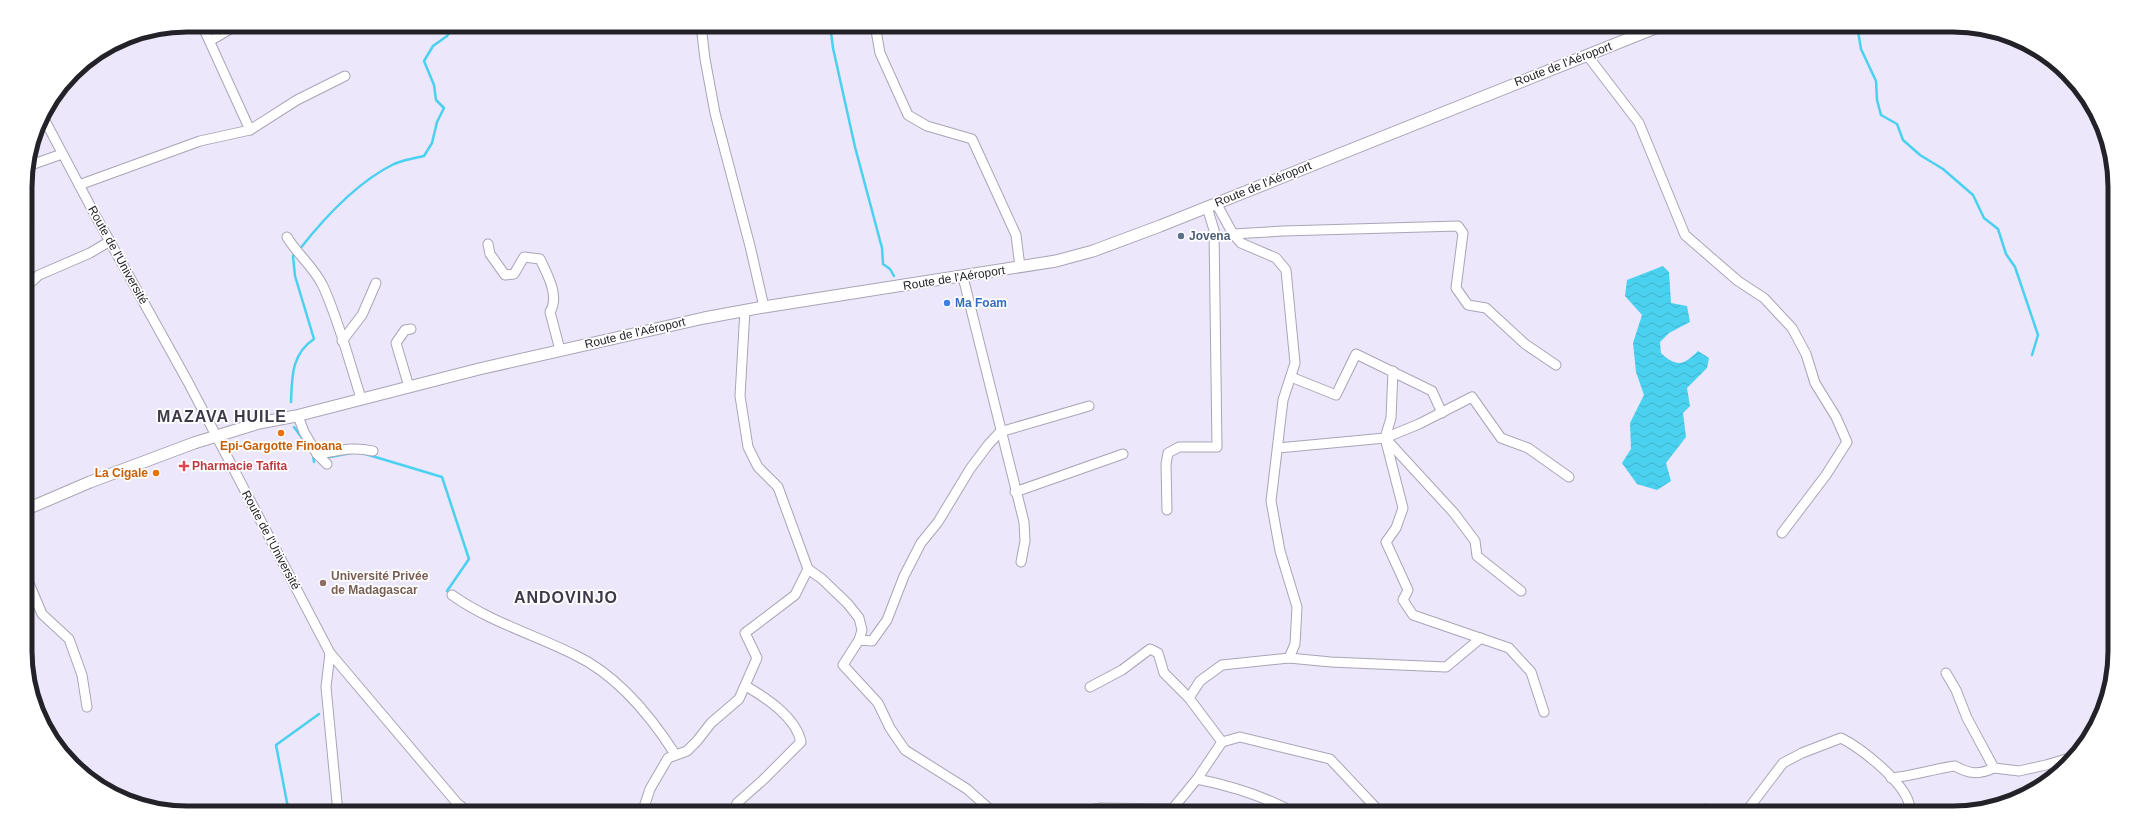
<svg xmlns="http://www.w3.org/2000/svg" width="2140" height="838" font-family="Arial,sans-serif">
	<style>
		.water { fill: url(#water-waves) }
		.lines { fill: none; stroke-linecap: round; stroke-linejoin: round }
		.stream { stroke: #4bd1f0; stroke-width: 2.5 }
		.minor-casing { stroke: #aaa4b6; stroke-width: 11 }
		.major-casing { stroke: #aaa4b6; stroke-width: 13 }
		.minor { stroke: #fff; stroke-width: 9 }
		.major { stroke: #fff; stroke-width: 11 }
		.service-dot { fill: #5c6f8a; stroke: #fff; stroke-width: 1.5 }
		.shop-dot { fill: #3f7fe0; stroke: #fff; stroke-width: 1.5 }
		.food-dot { fill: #e8710a; stroke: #fff; stroke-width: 1.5 }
		.health-dot { fill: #e0444e; stroke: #fff; stroke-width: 1.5 }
		.education-dot { fill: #8d6e63; stroke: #fff; stroke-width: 1.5 }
		.labels { text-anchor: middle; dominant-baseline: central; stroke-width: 3.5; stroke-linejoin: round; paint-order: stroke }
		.street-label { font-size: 12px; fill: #242229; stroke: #fff }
		.service-label { font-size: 12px; font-weight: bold; fill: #4e5e75; stroke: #fff; text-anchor: start }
		.shop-label { font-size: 12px; font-weight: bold; fill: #366cbe; stroke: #fff; text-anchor: start }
		.food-label { font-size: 12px; font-weight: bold; fill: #c56008; stroke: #fff }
		.health-label { font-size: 12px; font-weight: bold; fill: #be3a42; stroke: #fff; text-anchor: start }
		.education-label { font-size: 12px; font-weight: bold; fill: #785e54; stroke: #fff; text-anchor: start }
		.district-label { font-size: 16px; font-weight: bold; letter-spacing: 1px; fill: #3d3948; stroke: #fff }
		.rim { fill: none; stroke: #242229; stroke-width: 5 }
	</style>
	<defs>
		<pattern id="water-waves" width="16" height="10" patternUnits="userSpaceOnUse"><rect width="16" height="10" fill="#4bd1f0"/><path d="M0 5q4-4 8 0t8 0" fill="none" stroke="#41b3ce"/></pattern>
	</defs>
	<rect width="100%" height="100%" fill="#ece7fa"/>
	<path class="water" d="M1663,266L1669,272L1671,303L1687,306L1690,322L1669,333L1660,342L1661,353C1677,368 1684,365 1698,351L1709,358L1707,368L1687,388L1690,406L1683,413L1686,437L1666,463L1671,481L1657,490L1637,484L1622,463L1631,449L1630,423L1644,395L1636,372L1633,343L1642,315L1625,296L1627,280Z"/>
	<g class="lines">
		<g class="stream">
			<polyline points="830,25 833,48 855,147 882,248 883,264 890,269 894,276"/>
			<polyline points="1857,25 1861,49 1876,81 1877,100 1881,115 1897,124 1903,140 1920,155 1943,169 1973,195 1984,218 1998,229 2006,254 2015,267 2038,335 2032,355"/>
			<path d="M299,250C324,218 357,182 394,164C403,160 414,158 424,156L432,143L437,122L444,108L436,100L434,85L424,61L433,46L447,36L455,25"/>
			<path d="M291,402C292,378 291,354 314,339L295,276L293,256L296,253"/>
			<polyline points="294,427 305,442"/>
			<polyline points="362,453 442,477 469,559 447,591"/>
			<polyline points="313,455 314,462"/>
			<polyline points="325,458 351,453"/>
			<polyline points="289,813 276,745 319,714"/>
		</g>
		<defs>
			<g id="minor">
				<polyline points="202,25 250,130"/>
				<polyline points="701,25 705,59 715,113 750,246 764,307"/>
				<polyline points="875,25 880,53 908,115 927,126 972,139 1016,235 1020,267"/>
				<polyline points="210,41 237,25"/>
				<polyline points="1587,55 1639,123 1685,235 1738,281 1764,298 1792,328 1806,354 1815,383 1836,417 1847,442 1826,475 1782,533"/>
				<polyline points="42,115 94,213 188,382 330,653 457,803 470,813"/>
				<polyline points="28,166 62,154"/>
				<polyline points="79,185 200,141 250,130 297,100 345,76"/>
				<polyline points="1233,234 1283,231 1458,226 1463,233 1456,288 1468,305 1486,308 1525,344 1556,365"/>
				<path d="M287,237C297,254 314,267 323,286C339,321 349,361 361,398"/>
				<path d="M488,244L490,254L505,275L514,274L524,257L540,259C547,274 560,296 550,312L560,350"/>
				<polyline points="963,277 1024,522 1025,541 1021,562"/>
				<polyline points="26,287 39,275 90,253 110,241"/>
				<polyline points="745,310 740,396 748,447 758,467 778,487 808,569 822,579 848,604 859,618 862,630 859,640 843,665 878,703 890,728 905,750 967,789 994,813"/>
				<polyline points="342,341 362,315 376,283"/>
				<polyline points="1393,371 1391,418 1385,438 1403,508 1396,528 1386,542 1408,590 1403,600 1413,615 1509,648 1531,672 1544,712"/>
				<polyline points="1291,377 1336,395 1356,354 1432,391 1442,413"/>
				<polyline points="409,387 396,343 405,330 411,329"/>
				<path d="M298,416L304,432L317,454C340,451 350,446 373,451"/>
				<polyline points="1386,439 1454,513 1475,541 1477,556 1521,591"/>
				<polyline points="1278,448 1385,438 1419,424 1472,397 1501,438 1528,448 1569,477"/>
				<polyline points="317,454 327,464"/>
				<polyline points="1015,492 1123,454"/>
				<polyline points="1167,510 1166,464 1168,453 1179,447 1217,447 1214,230 1207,207"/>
				<polyline points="28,581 42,614 69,639 82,675 87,707"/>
				<path d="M452,595C490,622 533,634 575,655C617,675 650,715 675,754"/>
				<polyline points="859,640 872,641 887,620 904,576 921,543 938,522 970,469 988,445 1000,432 1089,406"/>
				<polyline points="330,653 326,687 338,813"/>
				<polyline points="1289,658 1331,662 1446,667 1481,638"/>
				<polyline points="1090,687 1122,670 1150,649 1158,653 1164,673 1189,698"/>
				<polyline points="1222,742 1240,737 1330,759 1379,811"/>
				<polyline points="1994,768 2019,771 2046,765 2076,756"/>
				<path d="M1891,778C1913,776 1933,769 1955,766C1969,774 1979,775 1994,768L1967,718L1956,690L1946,673"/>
				<path d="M1197,779C1232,786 1264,796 1295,813"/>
				<polyline points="642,813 650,789 668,758 687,751 697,741 711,723 739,699 757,658 745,633 795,595 808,569"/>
				<path d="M734,813L737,803L763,780L801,742C796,717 766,698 746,686"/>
				<polyline points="1071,813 1101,808 1172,809"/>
				<polyline points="1169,813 1197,779 1222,742 1189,698 1200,681 1222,665 1289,658 1295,644 1297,607 1280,551 1271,501 1283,400 1295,363 1286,270 1276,258 1241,243 1233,234 1216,203"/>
				<polyline points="1703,813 1706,809 1716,813"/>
				<path d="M1745,813L1783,763L1802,753L1841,738C1861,748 1897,777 1907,798C1909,802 1910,808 1912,813"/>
			</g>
			<polyline id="major" points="27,509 90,482 194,443 259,423 296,416 479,369 704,318 764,307 1056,261 1093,251 1160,226 1663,25"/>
		</defs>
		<use href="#minor" class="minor-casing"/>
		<use href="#major" class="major-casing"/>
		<use href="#minor" class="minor"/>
		<use href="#major" class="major"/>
	</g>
	<circle class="service-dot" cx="1181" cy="236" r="4"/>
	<circle class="shop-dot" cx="947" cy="303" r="4"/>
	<g class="food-dot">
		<circle cx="281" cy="433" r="4"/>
		<circle cx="156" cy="473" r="4"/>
	</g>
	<path class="health-dot" d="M182 460h4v4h4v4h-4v4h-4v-4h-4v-4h4z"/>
	<circle class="education-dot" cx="323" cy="583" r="4"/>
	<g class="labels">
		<g class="street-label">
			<text transform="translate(1563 64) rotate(-21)">Route de l'Aéroport</text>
			<text transform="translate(1263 184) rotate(-22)">Route de l'Aéroport</text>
			<text transform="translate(118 255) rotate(61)">Route de l'Université</text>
			<text transform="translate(954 278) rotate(-9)">Route de l'Aéroport</text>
			<text transform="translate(635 333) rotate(-13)">Route de l'Aéroport</text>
			<text transform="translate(271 540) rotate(62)">Route de l'Université</text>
		</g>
		<g class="service-label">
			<text x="1189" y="236">Jovena</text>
		</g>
		<g class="shop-label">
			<text x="955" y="303">Ma Foam</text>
		</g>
		<g class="food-label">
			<text x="281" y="446">Epi-Gargotte Finoana</text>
			<text x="148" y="473" text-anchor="end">La Cigale</text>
		</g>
		<g class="health-label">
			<text x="192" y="466">Pharmacie Tafita</text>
		</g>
		<g class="education-label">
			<text x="331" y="576">Université Privée<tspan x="331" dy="14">de Madagascar</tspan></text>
		</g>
		<g class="district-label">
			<text x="222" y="416">MAZAVA HUILE</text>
			<text x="566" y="597">ANDOVINJO</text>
		</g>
	</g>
	<path d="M0 0H2140V838H0ZM187 32H1953A155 155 0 0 1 2108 187V651A155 155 0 0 1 1953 806H187A155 155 0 0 1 32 651V187A155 155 0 0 1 187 32Z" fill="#fff" fill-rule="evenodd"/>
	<path class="rim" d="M187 32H1953A155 155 0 0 1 2108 187V651A155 155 0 0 1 1953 806H187A155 155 0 0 1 32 651V187A155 155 0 0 1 187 32Z"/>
</svg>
